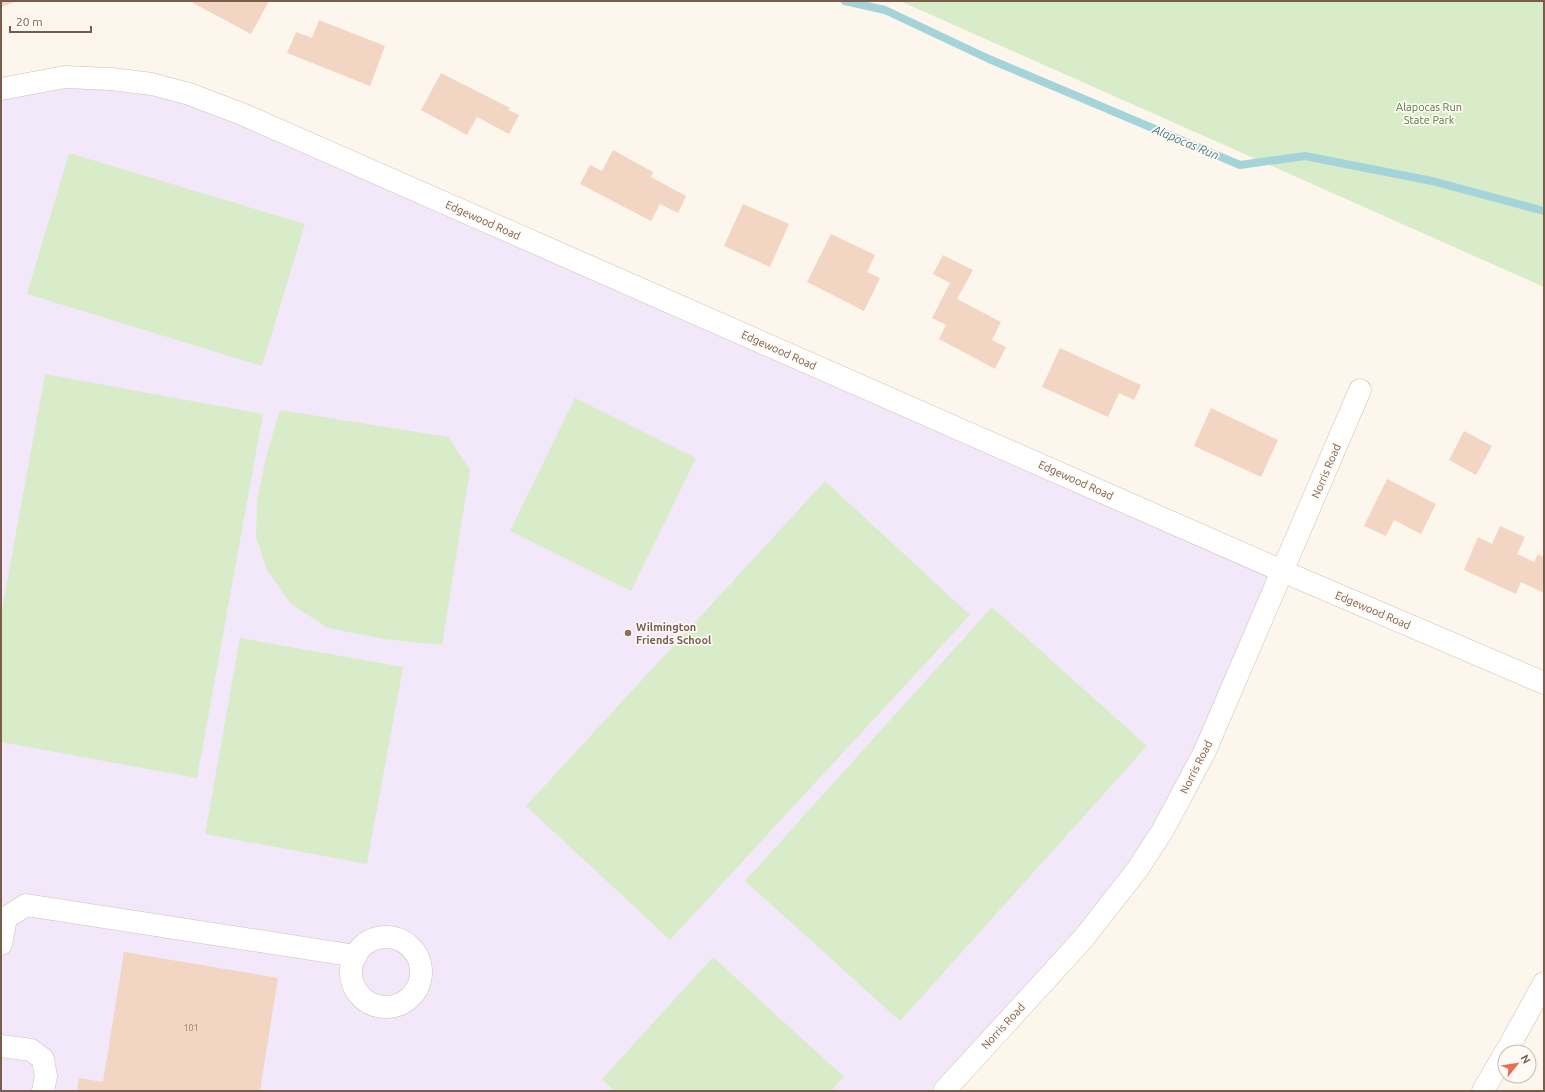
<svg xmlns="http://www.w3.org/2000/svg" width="1545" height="1092" font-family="Ubuntu,sans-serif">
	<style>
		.education { fill: #f3e8fa }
		.green { fill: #d8ecc9 }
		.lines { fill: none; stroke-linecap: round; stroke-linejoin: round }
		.stream { stroke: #a5d3da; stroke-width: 8 }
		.building { fill: #f3d5c3 }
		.minor-casing { stroke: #d1beb0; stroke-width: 23 }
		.minor { stroke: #fff; stroke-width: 22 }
		.education-dot { fill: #8d6e63; stroke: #fffaf3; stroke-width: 1.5 }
		.labels { text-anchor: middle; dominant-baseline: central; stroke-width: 3.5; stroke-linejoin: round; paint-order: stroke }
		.number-label { font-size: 9px; fill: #987a6a }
		.park-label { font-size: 11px; fill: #537a41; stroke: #fffaf3 }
		.street-label { font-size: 11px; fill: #7a5c4d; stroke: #fffaf3 }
		.education-label { font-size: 11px; font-weight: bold; fill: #785e54; stroke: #fffaf3; text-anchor: start }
		.water-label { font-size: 12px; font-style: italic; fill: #437c86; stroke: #fffaf3 }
	</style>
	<rect width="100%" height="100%" fill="#fdf6ec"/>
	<polygon class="education" points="152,84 1282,571 1163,830 944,1091 1,1091 1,89"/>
	<g class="green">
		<polygon points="900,1 1544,1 1544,287"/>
		<polygon points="69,153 305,224 262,366 27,294"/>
		<polygon points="45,374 263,414 197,778 1,742 1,615"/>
		<polygon points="575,398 696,458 631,591 510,531"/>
		<polygon points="280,410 448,437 470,470 442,645 384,639 328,628 291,604 267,570 256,537 257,500 267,453"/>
		<polygon points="825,481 970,615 670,940 526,806"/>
		<polygon points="992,607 1147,746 900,1021 745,881"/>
		<polygon points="240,638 403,667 367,864 205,834"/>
		<polygon points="713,957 844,1077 831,1091 615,1091 602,1079"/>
	</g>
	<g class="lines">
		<polyline class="stream" points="845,1 885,10 989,59 1240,165 1305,156 1432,181 1544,211"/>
	</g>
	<g class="building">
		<polygon points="1,1 17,1 1,7"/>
		<polygon points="194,1 269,1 251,34 193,3"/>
		<polygon points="319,20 385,46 370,86 287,53 296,32 312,38"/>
		<polygon points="441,73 510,108 508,110 519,115 509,134 477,117 467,135 421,110"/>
		<polygon points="613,150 653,172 651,177 686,196 678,213 660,204 651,221 580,184 590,165 602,171"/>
		<polygon points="743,204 789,224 770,267 724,246"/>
		<polygon points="831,234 875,255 867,272 880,278 864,311 807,282"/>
		<polygon points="943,255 973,270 957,299 1001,322 992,340 1006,347 995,369 939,339 946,325 932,318 950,283 933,274"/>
		<polygon points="1060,348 1141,385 1134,400 1119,393 1108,417 1042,387"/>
		<polygon points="1211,408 1278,440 1261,477 1194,446"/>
		<polygon points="1464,431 1492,446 1476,475 1449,460"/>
		<polygon points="1387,479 1436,504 1421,534 1394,520 1386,536 1364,526"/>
		<polygon points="1500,526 1525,537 1517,554 1534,562 1538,554 1544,557 1544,593 1521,582 1516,594 1464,570 1478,537 1492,544"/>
		<polygon points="124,952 278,978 260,1091 77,1091 79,1078 103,1082"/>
	</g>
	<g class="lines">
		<defs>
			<g id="minor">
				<polyline points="1,89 65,77 111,79 152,84 189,94 242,114 1282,571 1544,683"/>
				<circle cx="386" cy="972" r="35"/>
				<polyline points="1,944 6,918 26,905 356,956"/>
				<polyline points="1,1046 31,1050 43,1059 46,1076 43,1091"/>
				<polyline points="1506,1052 1544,983"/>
				<polyline points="944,1091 1083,939 1137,870 1163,830 1205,751 1360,390"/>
				<polyline points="1483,1091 1505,1053"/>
			</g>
		</defs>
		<use href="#minor" class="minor-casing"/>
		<use href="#minor" class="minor"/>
	</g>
	<circle class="education-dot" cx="628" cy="633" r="4"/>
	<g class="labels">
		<g class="number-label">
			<text x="191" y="1028">101</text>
		</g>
		<g class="park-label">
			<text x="1429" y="107">Alapocas Run<tspan x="1429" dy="13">State Park</tspan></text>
		</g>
		<g class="street-label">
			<text transform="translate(483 220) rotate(24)">Edgewood Road</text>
			<text transform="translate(779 350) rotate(24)">Edgewood Road</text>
			<text transform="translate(1326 471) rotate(-67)">Norris Road</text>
			<text transform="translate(1076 480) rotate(24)">Edgewood Road</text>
			<text transform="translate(1373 610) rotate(23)">Edgewood Road</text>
			<text transform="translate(1196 767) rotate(-63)">Norris Road</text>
			<text transform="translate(1003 1026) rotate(-47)">Norris Road</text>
		</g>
		<g class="education-label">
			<text x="636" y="627">Wilmington<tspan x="636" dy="13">Friends School</tspan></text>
		</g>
		<g class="water-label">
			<text transform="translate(1186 142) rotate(23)">Alapocas Run</text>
		</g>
	</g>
	<rect width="1545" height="1092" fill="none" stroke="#7a5c4d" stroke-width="4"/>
	<g transform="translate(1517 1064) rotate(60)"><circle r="19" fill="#fffaf3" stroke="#cabbb1"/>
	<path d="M0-3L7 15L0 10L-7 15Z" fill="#e76f51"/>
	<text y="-6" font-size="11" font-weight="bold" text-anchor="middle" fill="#7a5c4d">N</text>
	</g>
	<path d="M10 26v6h81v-6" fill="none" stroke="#7a5c4d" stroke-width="2"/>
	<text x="16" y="26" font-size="12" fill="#7a5c4d" stroke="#fffaf3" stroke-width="3" paint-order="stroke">20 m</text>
</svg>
